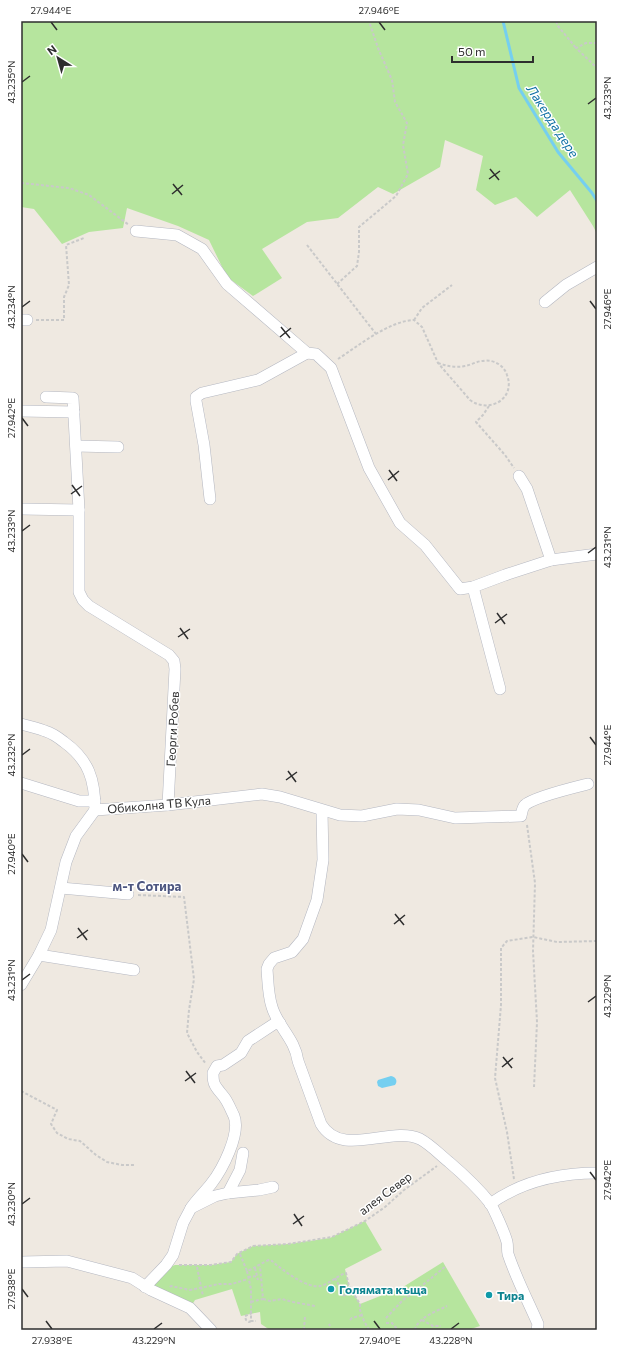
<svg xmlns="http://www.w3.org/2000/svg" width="618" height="1351" font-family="Commissioner,sans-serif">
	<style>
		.green { fill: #b6e59e }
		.water { fill: #75cff0 }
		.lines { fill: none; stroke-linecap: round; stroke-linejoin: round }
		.stream { stroke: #75cff0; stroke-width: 3 }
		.minor-casing { stroke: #b4b7c1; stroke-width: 12 }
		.path { stroke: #c9c9c9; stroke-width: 2; stroke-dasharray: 3 2; stroke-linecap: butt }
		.minor { stroke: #fff; stroke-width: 11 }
		.ticks { fill: none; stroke: #2e2e2e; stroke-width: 1.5 }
		.culture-dot { fill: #0f9aa8; stroke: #fff; stroke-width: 1.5 }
		.labels { text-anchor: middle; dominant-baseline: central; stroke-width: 3; stroke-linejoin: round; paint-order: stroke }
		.street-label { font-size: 12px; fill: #2e2e2e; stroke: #fff }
		.culture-label { font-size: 12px; font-weight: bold; fill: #0d838f; stroke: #fff; text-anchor: start }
		.water-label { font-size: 13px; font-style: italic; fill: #0d6fa3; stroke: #fff }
		.neighbourhood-label { font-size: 13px; font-weight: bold; fill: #4d5680; stroke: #fff }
		.neatline { fill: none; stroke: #2e2e2e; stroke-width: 1.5 }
		.ticks-label { font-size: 10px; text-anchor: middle; fill: #2e2e2e }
	</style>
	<rect width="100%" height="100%" fill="#efe9e1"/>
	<g class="green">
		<polygon points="21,21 597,21 597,234 593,226 570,190 537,217 516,197 495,205 476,190 483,156 445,140 440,167 393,194 378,187 338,218 307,222 262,249 282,278 253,296 227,277 209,240 178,226 127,208 123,228 89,232 62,244 34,209 21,207"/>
		<polygon points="365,1221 382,1250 345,1269 349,1286 360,1304 403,1287 443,1262 480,1326 468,1330 270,1330 261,1324 260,1312 241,1316 232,1289 195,1300 190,1308 151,1290 156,1277 167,1268 175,1265 211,1265 231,1262 237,1254 253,1246 288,1244 330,1238"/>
	</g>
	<path class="water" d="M391,1076C396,1077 398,1081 395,1085L382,1088L378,1086L377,1082L378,1080Z"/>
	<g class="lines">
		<polyline class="stream" points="503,21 519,88 558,152 592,193 597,201"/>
		<defs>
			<g id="minor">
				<polyline points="136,231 177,235 202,249 227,284 307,353 316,354 331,368 369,468 400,523 425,545 460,589 473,587 505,575 551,560 597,554"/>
				<polyline points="545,302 566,285 597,267"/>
				<polyline points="21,320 27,320"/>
				<polyline points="46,397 73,398 79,510 79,592 83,600 89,606 169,655 174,661 175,669 168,805"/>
				<polyline points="21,411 74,412"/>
				<polyline points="76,446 118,447"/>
				<polyline points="519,476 527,489 551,560"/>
				<polyline points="210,499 204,445 196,401 196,397 202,393 258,380 307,353"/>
				<polyline points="21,509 79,510"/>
				<polyline points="473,587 500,689"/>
				<path d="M21,724C29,726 37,728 45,731C52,733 59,738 64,742C89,760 95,780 95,810L168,805L262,794L280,797L340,815L362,816L397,809L419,810L455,818L521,816C522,812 522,808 525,805C534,797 576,787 588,784"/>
				<polyline points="21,783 79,801 95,801"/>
				<path d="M322,811L323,860L317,900L303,939L292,952L274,958L269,964L267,969C268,982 268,995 272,1007C278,1027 295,1039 298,1061L321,1124C342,1159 391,1125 420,1139C431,1145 439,1154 449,1162C463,1174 478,1188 490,1203C494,1209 505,1234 507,1242C508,1246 507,1250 508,1254C516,1278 528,1301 538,1324L537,1330"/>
				<polyline points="61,888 128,894"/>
				<polyline points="39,955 134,970"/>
				<polyline points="21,985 39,955 51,930 66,862 76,836 95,810"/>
				<polyline points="228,1193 240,1170 243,1153"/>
				<path d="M490,1204C522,1181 558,1173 597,1173"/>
				<path d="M191,1208C197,1199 204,1193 211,1184C222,1170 241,1134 234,1116C231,1110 228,1102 224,1097C221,1093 217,1089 215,1085C213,1082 213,1077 213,1073L217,1066L223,1065L241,1053L248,1041L274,1024L280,1023"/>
				<polyline points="22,1262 67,1261 132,1278 151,1290 190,1308 211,1330"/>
				<polyline points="145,1287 166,1265 173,1255 183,1223 191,1208 215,1196 228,1193 259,1190 273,1187"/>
			</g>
		</defs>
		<use href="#minor" class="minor-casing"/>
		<g class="path">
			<polyline points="556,21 558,26 576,48"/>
			<polyline points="597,43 586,43 576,48 597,68"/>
			<polyline points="21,183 69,188 89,195 129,225"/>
			<polyline points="307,245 376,334"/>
			<polyline points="337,284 357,266 359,252 359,227 396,196 408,174 403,145 407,123 395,102 392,80 378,48 369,21"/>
			<polyline points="36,320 64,320 64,297 69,285 66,245 84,238"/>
			<polyline points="414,320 422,308 452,285"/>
			<path d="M338,359C358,346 389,321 414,320L422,327L438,363L470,400C489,414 516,399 507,375C504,365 493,359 483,361C477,361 471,365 465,366C455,368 447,366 438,363"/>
			<polyline points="489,406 483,415 476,422 505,455 514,468"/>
			<polyline points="527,825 535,883 533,951 537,1022 534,1087"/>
			<polyline points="138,895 184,897 194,979 189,1010 187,1033 197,1052 206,1064"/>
			<polyline points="21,1091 57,1110 51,1124 57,1133 68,1139 80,1141 96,1155 107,1162 122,1165 134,1165"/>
			<polyline points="514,1179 507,1132 495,1078 501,1005 501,948 507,941 533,937 557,942 597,941"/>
			<path d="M240,1254L247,1271C255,1268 261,1263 269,1260L272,1261C281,1269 307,1289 320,1286C329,1284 337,1276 346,1273L349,1286L360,1304V1310L364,1321L369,1330"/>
			<polyline points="179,1265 211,1265 231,1262 237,1254 253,1246 288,1244 332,1237 365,1221 385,1207 404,1190 437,1166"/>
			<polyline points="197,1267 203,1296"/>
			<polyline points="255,1268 258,1280"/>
			<polyline points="247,1271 251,1289 251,1321 256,1321"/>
			<polyline points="248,1277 258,1276"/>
			<polyline points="335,1278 341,1289 349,1286"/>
			<polyline points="170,1287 171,1286 190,1290 219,1284 232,1284 248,1279"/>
			<polyline points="343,1296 352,1291"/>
			<polyline points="263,1299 270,1301 282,1299 293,1302 315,1306"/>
			<polyline points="251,1302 263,1299 260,1266"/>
			<polyline points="386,1318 403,1300 413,1293 446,1266"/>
			<polyline points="350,1320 352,1318 362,1315"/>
			<polyline points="422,1320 433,1326 441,1326"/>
			<polyline points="251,1321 249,1322 246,1320 245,1316 252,1313"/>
			<polyline points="386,1323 392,1323 398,1330"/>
			<polyline points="329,1324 330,1326"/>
			<polyline points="304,1330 305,1316"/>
			<path d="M415,1330C417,1318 437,1311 447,1306"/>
		</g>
		<use href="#minor" class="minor"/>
	</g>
	<path class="ticks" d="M51,22L57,30M379,22L385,30M22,82L30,76M588,104L596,98M490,169L499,180M489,179L500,171M173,184L182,195M172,194L183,185M590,301L596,309M22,307L30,301M281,327L290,338M280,337L291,328M22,418L28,426M389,470L397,481M388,480L399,471M72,485L80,496M71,494L82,486M22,531L30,525M588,553L596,547M497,613L505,624M495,623L507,614M180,628L188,639M178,637L190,629M590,737L596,745M22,755L30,749M288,771L296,782M286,780L297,772M22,854L28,862M395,914L404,925M394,924L405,915M78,928L87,940M77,938L88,930M22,980L30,974M588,1002L596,996M503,1057L512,1068M502,1067L513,1058M186,1071L195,1083M185,1081L196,1073M590,1172L596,1180M22,1204L30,1198M294,1214L302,1226M293,1224L304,1216M22,1289L28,1297M46,1321L52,1329M374,1321L380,1329M154,1329L162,1323M451,1329L459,1323"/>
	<g class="culture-dot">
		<circle cx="331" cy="1289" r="4"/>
		<circle cx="489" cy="1295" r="4"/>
	</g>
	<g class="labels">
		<g class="street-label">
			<text transform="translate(172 729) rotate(-87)">Георги Робев</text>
			<text transform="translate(159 804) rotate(-5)">Обиколна ТВ Кула</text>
			<text transform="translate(385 1193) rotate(-37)">алея Север</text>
		</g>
		<g class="culture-label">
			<text x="339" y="1289">Голямата къща</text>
			<text x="497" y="1295">Тира</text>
		</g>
		<g class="water-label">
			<text transform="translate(553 121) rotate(57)">Лакерда дере</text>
		</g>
		<g class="neighbourhood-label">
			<text x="147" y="886">м-т Сотира</text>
		</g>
	</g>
	<rect width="618" height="1351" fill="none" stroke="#ffffff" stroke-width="44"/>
	<g transform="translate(58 58) rotate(323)" stroke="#ffffff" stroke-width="3" paint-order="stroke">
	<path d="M0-3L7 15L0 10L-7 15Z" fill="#2e2e2e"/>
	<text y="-6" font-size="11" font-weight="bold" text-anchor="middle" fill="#2e2e2e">N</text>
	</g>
	<path d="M452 56v6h81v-6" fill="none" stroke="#2e2e2e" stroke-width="2"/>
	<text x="458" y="56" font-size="12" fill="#2e2e2e" stroke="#ffffff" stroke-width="3" paint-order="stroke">50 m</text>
	<rect x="22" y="22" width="574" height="1307" class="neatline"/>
	<g class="ticks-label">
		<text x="51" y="14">27.944°E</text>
		<text x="379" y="14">27.946°E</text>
		<text transform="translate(11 82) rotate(-90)" y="4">43.235°N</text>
		<text transform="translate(607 98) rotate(-90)" y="4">43.233°N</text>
		<text transform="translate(11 307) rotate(-90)" y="4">43.234°N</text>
		<text transform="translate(607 309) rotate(-90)" y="4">27.946°E</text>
		<text transform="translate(11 418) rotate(-90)" y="4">27.942°E</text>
		<text transform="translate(11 531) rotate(-90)" y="4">43.233°N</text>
		<text transform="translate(607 547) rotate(-90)" y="4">43.231°N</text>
		<text transform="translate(607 745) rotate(-90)" y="4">27.944°E</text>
		<text transform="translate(11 755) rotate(-90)" y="4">43.232°N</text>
		<text transform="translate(11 854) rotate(-90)" y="4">27.940°E</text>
		<text transform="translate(11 980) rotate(-90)" y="4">43.231°N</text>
		<text transform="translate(607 996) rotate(-90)" y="4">43.229°N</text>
		<text transform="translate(607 1180) rotate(-90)" y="4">27.942°E</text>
		<text transform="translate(11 1204) rotate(-90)" y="4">43.230°N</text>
		<text transform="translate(11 1289) rotate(-90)" y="4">27.938°E</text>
		<text x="52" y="1344">27.938°E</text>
		<text x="154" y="1344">43.229°N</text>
		<text x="380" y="1344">27.940°E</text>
		<text x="451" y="1344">43.228°N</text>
	</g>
</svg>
